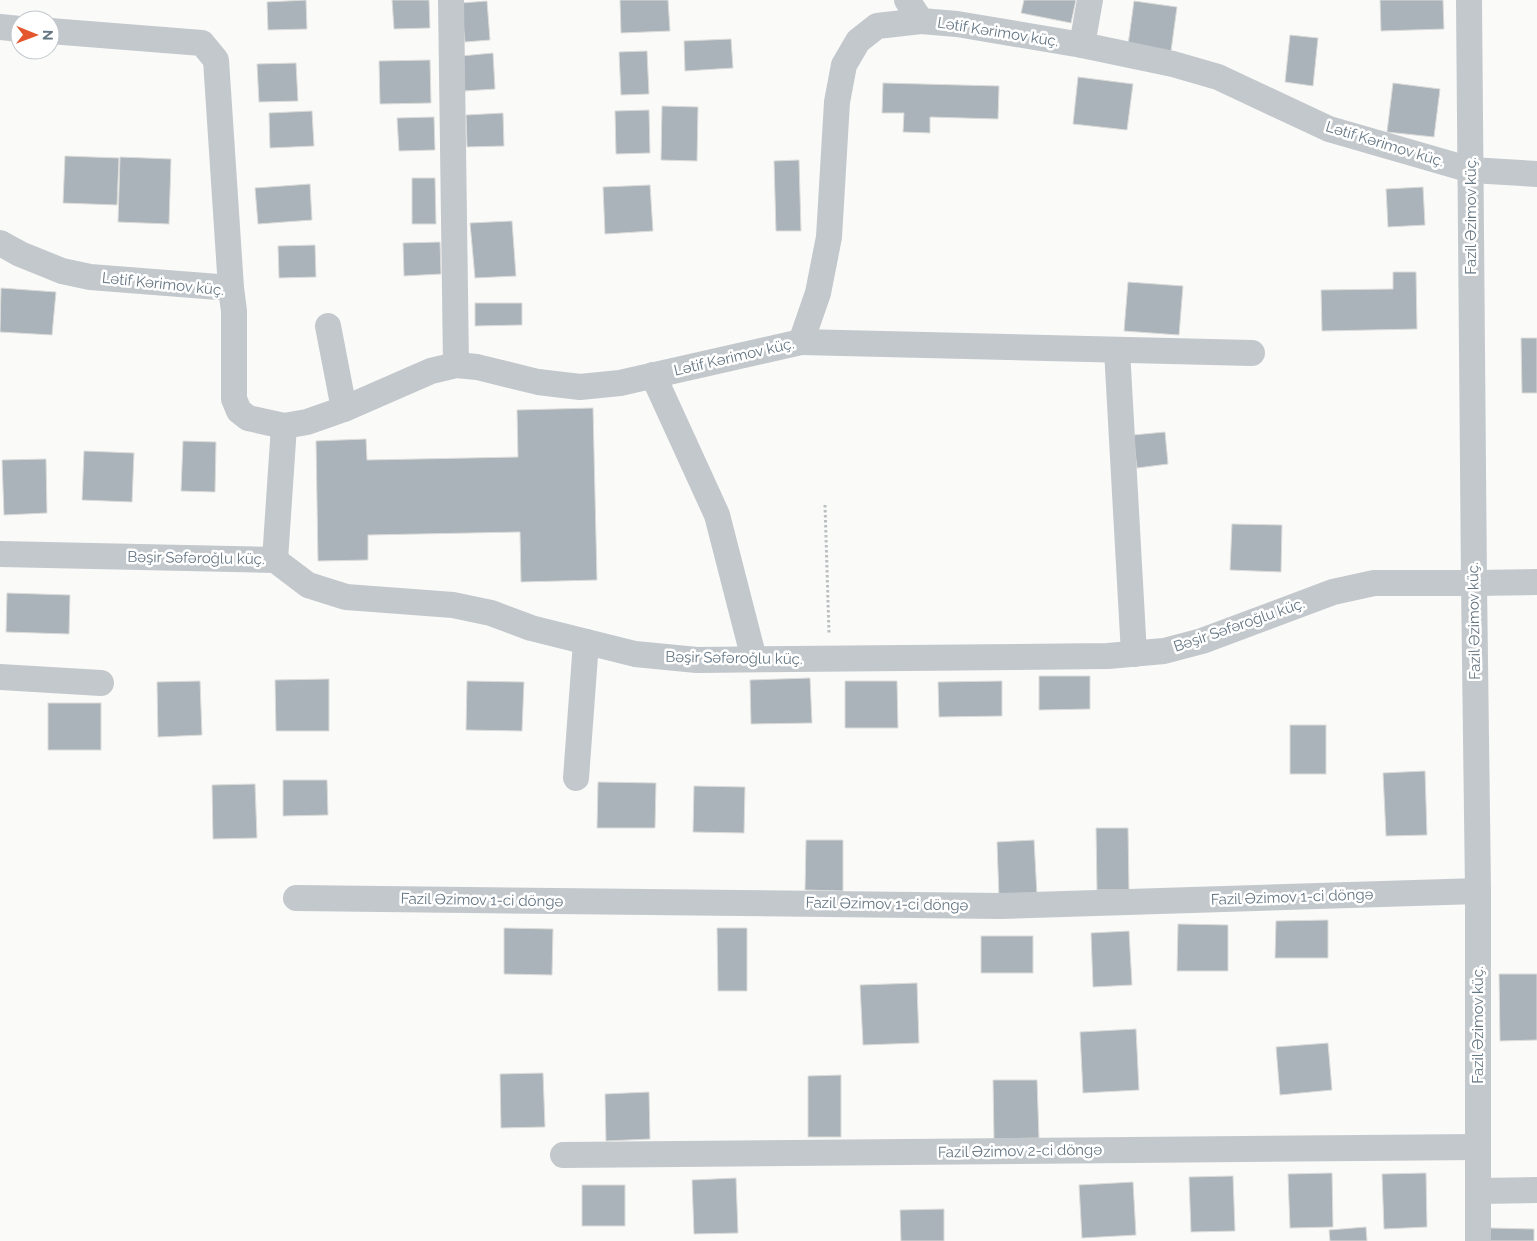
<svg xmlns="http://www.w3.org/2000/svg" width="1537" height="1241" font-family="Raleway,sans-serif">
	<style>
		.building { fill: #aab3b9; stroke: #dcdcda }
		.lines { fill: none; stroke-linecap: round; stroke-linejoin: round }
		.path { stroke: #bbbfc2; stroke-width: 3; stroke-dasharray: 2.5 2.5; stroke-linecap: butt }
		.street { stroke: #c3c8cc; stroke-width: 26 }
		.labels { text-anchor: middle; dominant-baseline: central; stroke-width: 5; stroke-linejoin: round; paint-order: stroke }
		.street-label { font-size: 15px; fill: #657683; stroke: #fff }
	</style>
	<rect width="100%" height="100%" fill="#fafaf8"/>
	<g class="building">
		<polygon points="306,0 307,29 268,30 267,2"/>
		<polygon points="392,0 429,0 430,28 394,29"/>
		<polygon points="620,0 668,0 670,31 621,33"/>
		<polygon points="1024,0 1076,0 1071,23 1021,13"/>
		<polygon points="1380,0 1443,0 1444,29 1381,31"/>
		<polygon points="487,1 490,40 465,42 461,3"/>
		<polygon points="1134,1 1177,7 1171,51 1128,45"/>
		<polygon points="1290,35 1318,38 1313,86 1285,82"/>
		<polygon points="731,39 733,68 685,71 684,41"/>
		<polygon points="647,51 649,94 621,95 619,52"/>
		<polygon points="493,53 495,89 464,91 461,56"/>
		<polygon points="430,60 431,103 380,104 379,61"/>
		<polygon points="296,63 298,101 259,102 257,64"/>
		<polygon points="1078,77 1133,84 1127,130 1073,124"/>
		<polygon points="883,83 999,86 998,119 930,117 930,133 903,132 904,113 882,113"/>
		<polygon points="1393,83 1440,89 1434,137 1387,132"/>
		<polygon points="662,106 698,107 697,161 661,160"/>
		<polygon points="649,110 650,153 616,154 615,111"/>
		<polygon points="312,111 314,146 270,148 269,113"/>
		<polygon points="503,113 504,146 467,147 466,115"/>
		<polygon points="434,117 435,150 399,151 397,118"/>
		<polygon points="65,156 119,158 117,205 63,203"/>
		<polygon points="120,157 171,159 169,224 118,222"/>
		<polygon points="799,160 801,231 776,231 774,161"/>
		<polygon points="412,178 435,178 436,224 412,224"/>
		<polygon points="310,184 312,220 258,224 255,188"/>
		<polygon points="650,185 653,231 605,234 603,187"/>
		<polygon points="1423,187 1425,225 1388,227 1386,189"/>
		<polygon points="512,221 516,276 475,278 470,223"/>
		<polygon points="440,242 441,274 404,276 403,243"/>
		<polygon points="315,245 316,277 279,278 278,246"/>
		<polygon points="1393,272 1416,272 1417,329 1322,331 1321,290 1393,289"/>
		<polygon points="1128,282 1183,286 1179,335 1124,331"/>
		<polygon points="1,288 56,292 52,335 0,332"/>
		<polygon points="475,303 522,303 522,325 475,326"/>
		<polygon points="1521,338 1537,338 1537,393 1522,393"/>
		<polygon points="593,408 597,580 521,582 520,532 368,535 368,560 318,561 316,441 366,439 367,460 518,457 517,410"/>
		<polygon points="1165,432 1168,464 1137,468 1133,435"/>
		<polygon points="183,441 216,442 215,492 181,491"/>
		<polygon points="84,451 134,453 132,502 82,500"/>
		<polygon points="46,459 47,513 4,515 2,460"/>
		<polygon points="1232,524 1282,525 1281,572 1230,570"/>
		<polygon points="7,593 70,595 69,634 6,632"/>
		<polygon points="1039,676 1090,676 1090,709 1039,710"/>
		<polygon points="810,678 812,723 751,724 750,680"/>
		<polygon points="329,679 329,731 276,731 275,680"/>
		<polygon points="200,681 202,735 158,737 157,682"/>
		<polygon points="467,681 524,682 522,731 466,730"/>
		<polygon points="845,681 897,681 898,728 845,728"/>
		<polygon points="1002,681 1002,716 939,717 938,682"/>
		<rect x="48" y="703" width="53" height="47"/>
		<rect x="1290" y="725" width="36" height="49"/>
		<polygon points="1425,771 1427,835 1386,836 1383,773"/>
		<polygon points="283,780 327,780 328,815 283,816"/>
		<polygon points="598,782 656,783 655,828 597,828"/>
		<polygon points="255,784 257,838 213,839 212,785"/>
		<polygon points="694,786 745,787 744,833 693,832"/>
		<polygon points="1096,828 1128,828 1129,890 1097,890"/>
		<polygon points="806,840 843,840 843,891 805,890"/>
		<polygon points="1034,840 1037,895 999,897 997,842"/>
		<polygon points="1328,920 1328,958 1275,958 1276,921"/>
		<polygon points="1178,924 1228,925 1228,971 1177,971"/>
		<polygon points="504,928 553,929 552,975 504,974"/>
		<polygon points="717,928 747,928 747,991 718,991"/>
		<polygon points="1129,931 1132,985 1093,987 1091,933"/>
		<rect x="981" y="936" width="52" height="37"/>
		<polygon points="1499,974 1537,974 1537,1040 1500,1041"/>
		<polygon points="917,983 919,1043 863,1045 860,985"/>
		<polygon points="1136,1029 1139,1090 1083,1093 1080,1032"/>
		<polygon points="1328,1043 1332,1090 1280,1095 1276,1047"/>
		<polygon points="543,1073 545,1127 501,1128 500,1074"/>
		<polygon points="841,1075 841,1137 808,1137 808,1076"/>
		<polygon points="993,1080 1037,1080 1039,1138 994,1139"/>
		<polygon points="649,1092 650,1139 606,1141 605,1094"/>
		<polygon points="1332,1173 1333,1227 1290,1228 1288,1174"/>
		<polygon points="1426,1173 1427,1227 1384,1229 1382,1174"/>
		<polygon points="1233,1176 1235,1231 1191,1232 1189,1177"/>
		<polygon points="736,1178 738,1233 694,1234 692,1180"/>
		<polygon points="1133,1182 1136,1235 1082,1238 1079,1185"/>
		<rect x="582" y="1185" width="43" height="41"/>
		<polygon points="944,1209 944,1241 901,1241 900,1210"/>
		<polygon points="1366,1227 1367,1241 1330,1241 1329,1230"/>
		<polygon points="1490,1228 1534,1229 1534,1241 1490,1241"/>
	</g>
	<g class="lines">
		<polyline class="path" points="825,505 829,633"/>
		<g class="street">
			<polyline points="451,0 456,365"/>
			<polyline points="907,0 921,21"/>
			<polyline points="1469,0 1474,583 1478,891 1478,1241"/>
			<polyline points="0,27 20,29"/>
			<polyline points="50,31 202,43 216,60 231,288"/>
			<polyline points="1082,45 1090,0"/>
			<polyline points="0,243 20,254 62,271 90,277 231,288 234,311 234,399 239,411 248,418 284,426 307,422 344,409 431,371 456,365 477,367 538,382 580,387 620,383 801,342 818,293 829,237 837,102 844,65 858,41 877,26 921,21 957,24 1082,45 1173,64 1218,77 1329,129 1471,170 1537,174"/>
			<polyline points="328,326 344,409"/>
			<polyline points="801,342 1252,353"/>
			<polyline points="1117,350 1134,654"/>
			<polyline points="653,375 717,515 754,659"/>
			<polyline points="0,554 275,560 308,585 346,597 453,605 491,613 531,628 635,654 697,660 1108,656 1164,651 1202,641 1333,592 1374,583 1474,583 1537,582"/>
			<polyline points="275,560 284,426"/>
			<polyline points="0,677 101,683"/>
			<polyline points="576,778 586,642"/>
			<polyline points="296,898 1000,906 1478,891"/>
			<polyline points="563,1155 1478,1147"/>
			<polyline points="1478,1191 1537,1190"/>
		</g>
	</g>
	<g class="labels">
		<g class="street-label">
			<text transform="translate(998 32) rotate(9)">Lətif Kərimov küç.</text>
			<text transform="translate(1385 144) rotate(17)">Lətif Kərimov küç.</text>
			<text transform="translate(1471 216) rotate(-90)">Fazil Əzimov küç.</text>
			<text transform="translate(163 284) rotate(6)">Lətif Kərimov küç.</text>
			<text transform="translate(734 357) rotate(-13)">Lətif Kərimov küç.</text>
			<text transform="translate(196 558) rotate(1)">Bəşir Səfəroğlu küç.</text>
			<text transform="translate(1474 621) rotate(-91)">Fazil Əzimov küç.</text>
			<text transform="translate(1239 625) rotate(-19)">Bəşir Səfəroğlu küç.</text>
			<text transform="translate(734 658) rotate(1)">Bəşir Səfəroğlu küç.</text>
			<text transform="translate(1292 897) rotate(-2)">Fazil Əzimov 1-ci döngə</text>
			<text transform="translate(482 900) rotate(1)">Fazil Əzimov 1-ci döngə</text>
			<text transform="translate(887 904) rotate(1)">Fazil Əzimov 1-ci döngə</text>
			<text transform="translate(1478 1025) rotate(-90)">Fazil Əzimov küç.</text>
			<text transform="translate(1020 1151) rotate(-1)">Fazil Əzimov 2-ci döngə</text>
		</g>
	</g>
	<g transform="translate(35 35) rotate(91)"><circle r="24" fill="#ffffff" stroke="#c1c8cd"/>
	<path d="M0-4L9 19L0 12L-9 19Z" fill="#e4572e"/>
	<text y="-8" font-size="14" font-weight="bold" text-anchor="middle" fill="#657683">N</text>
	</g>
</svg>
